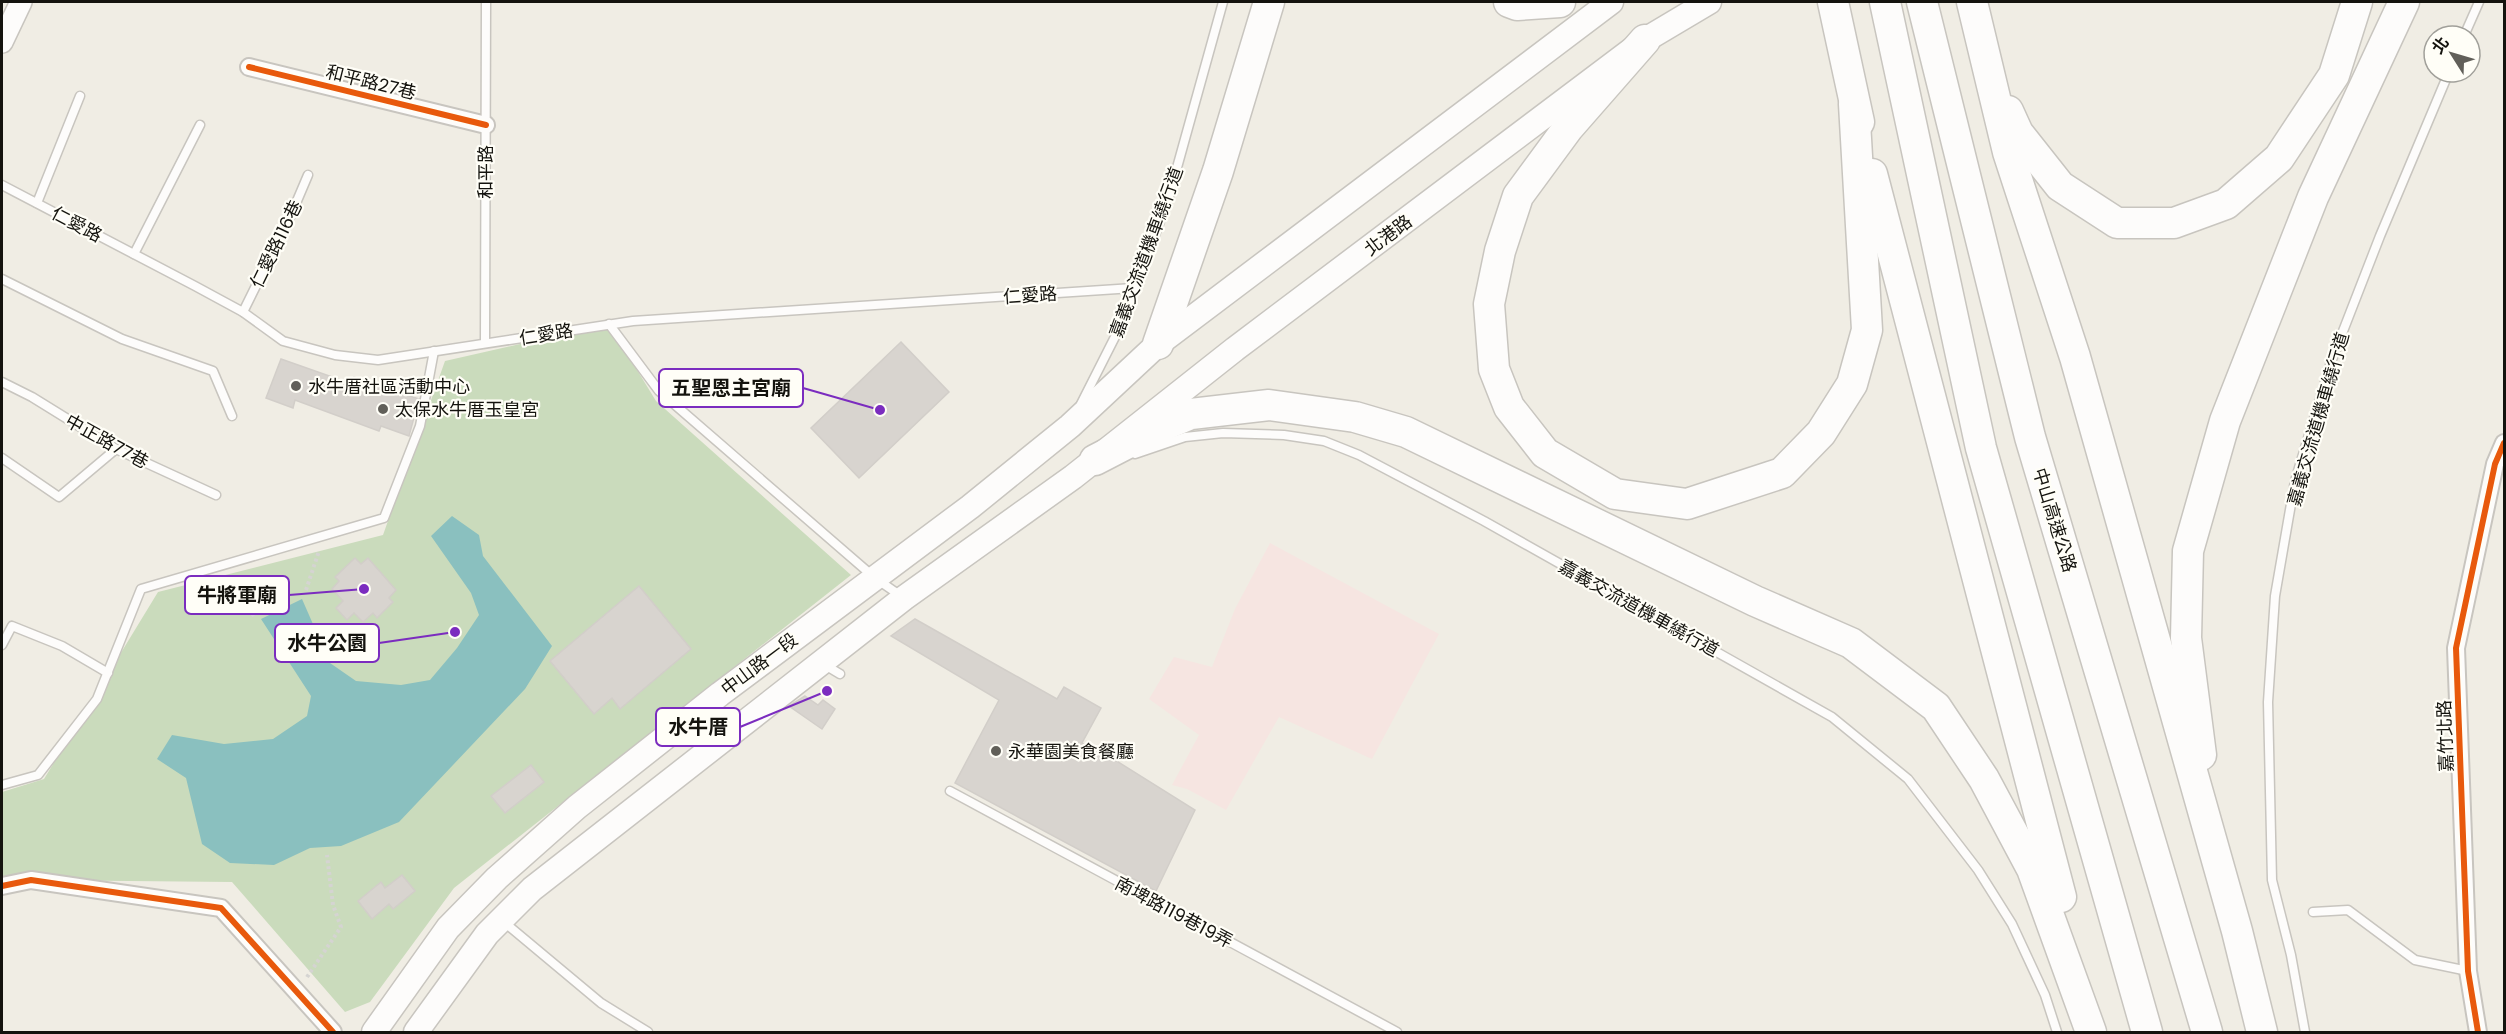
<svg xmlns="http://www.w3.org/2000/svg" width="2506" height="1034" font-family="Poppins,'Noto Sans TC',sans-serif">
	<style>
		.commercial { fill: #f6e5e1 }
		.green { fill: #cadbbc }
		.water { fill: #8ac0bf }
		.building { fill: #d8d4cf; stroke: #d2cec9; stroke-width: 1.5 }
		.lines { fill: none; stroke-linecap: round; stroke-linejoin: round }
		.service-casing { stroke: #c8c5bf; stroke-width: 11 }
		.minor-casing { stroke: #c8c5bf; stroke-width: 20 }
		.tertiary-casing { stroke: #c8c5bf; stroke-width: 24 }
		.secondary-casing { stroke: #c8c5bf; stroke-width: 27 }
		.motorway-casing { stroke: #c8c5bf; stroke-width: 33 }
		.path { stroke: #d5d4d2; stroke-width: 4; stroke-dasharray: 3 3; stroke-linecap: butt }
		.service { stroke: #fdfcfb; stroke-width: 8 }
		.minor { stroke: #fdfcfb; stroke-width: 16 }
		.tertiary { stroke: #fdfcfb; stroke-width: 21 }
		.secondary { stroke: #fdfcfb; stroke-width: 24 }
		.motorway { stroke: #fdfcfb; stroke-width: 30 }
		.cycleway-casing { stroke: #fffef7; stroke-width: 10 }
		.cycleway { stroke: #e8590c; stroke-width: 6 }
		.poi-dot { fill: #615f59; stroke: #fffef7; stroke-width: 2 }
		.labels { text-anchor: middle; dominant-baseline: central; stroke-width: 4.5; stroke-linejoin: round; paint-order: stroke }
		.street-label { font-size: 18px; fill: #14130e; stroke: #fffef7 }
		.poi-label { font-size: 18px; fill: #14130e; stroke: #fffef7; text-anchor: start }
		.leader { fill: none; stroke: #7b2cbf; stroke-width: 2 }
		.callout-dot { fill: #7b2cbf; stroke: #fffef7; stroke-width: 2 }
		.callout { fill: #fffef7; stroke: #7b2cbf; stroke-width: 2 }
		.callout-label { font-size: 20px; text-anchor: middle; font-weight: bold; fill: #14130e }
	</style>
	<rect width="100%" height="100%" fill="#f0ede4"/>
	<polygon class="commercial" points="1270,543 1439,634 1372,759 1279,717 1226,810 1187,789 1172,785 1199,735 1149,699 1174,657 1212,667 1235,609"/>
	<polygon class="green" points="609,324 656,401 851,575 454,888 370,1002 345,1012 232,882 24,880 2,886 2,792 44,779 158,592 383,535 445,361"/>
	<polygon class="water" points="452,516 479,535 483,556 552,646 525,689 399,822 341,846 310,848 274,865 230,863 202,844 186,778 157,759 172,735 224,744 273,739 307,716 311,696 261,619 302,599 330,663 356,681 401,685 430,680 457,648 479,615 471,593 431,536"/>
	<g class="building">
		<polygon points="901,342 949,392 859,478 811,428"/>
		<polygon points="281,359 352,384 354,377 419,399 409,436 381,426 379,431 295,400 293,408 266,398"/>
		<polygon points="355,558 361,564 368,558 396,590 389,598 393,602 377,618 373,613 363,622 354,613 347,620 336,608 343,601 332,589 339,581 335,577"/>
		<polygon points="639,586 691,649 620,709 612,698 594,714 550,661"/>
		<polygon points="915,619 1057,699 1064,687 1101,708 1082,743 1115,760 1195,810 1156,891 955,783 999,700 891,636"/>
		<polygon points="805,696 818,705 823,700 835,709 822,729 789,706"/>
		<polygon points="531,765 544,782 505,813 491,796"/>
		<polygon points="402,875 415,891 393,909 389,904 372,919 358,901 381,882 385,888"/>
	</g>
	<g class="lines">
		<defs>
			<g id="service">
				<polyline points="2464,36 2479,2"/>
				<polyline points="2,185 195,286 243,312 283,341 335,355 378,360 633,321 1133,288"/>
				<polyline points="37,203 80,96"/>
				<polyline points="134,254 200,125"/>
				<polyline points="2,279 122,339 213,371 232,416"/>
				<polyline points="243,312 291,215 308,175"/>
				<polyline points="609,324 659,391 875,578 901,596"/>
				<polyline points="485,343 486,2"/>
				<polyline points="2,382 32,397 116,449 216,495"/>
				<polyline points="1081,404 1121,325 1168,200 1223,2"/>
				<polyline points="1135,454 1185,437 1223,433 1284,435 1324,441 1359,455 1484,521 1832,717 1908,779 1978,870 2012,924 2045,995 2057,1032"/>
				<polyline points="2,458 59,497 116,449"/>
				<polyline points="2,645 12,626 62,646 108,673"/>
				<polyline points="825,665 840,674"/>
				<polyline points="2,785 38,775 97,699 141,589 384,518 420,426 434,351"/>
				<polyline points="950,791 1397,1032"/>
				<polyline points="2313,912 2348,910 2415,960 2468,971"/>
				<polyline points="504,922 601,1003 648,1032"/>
				<polyline points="2305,1032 2291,955 2272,880 2268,702 2275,596 2295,481 2331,362 2380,236 2449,72"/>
			</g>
			<g id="minor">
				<polyline points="249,67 486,125"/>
				<polyline points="2,886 31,880 221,908 333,1032"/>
				<polyline points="2478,1032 2468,971 2456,648 2495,464 2504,443"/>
			</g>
			<polyline id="tertiary" points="2,42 21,2"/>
			<g id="secondary">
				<polyline points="374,1032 448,928 497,878 577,807 720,694 970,507 1070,426 1158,344 1611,2"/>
				<polyline points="416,1032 487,934 532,889 904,598 1073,477 1235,349 1645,40 1709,2"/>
			</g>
			<g id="motorway">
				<polyline points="1509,2 1517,5 1560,2"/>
				<polyline points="1833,2 1859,122"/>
				<polyline points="1885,2 1981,448 2147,1032"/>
				<polyline points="1922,2 2030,437 2207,1032"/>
				<polyline points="1972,2 2008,152 2075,357 2237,931 2262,1032"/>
				<polyline points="1645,40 1568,128 1518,196 1500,251 1489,304 1494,369 1509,407 1545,453 1615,494 1687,504 1782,473 1821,433 1852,384 1867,330 1854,104"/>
				<polyline points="2008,111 2018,133 2060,186 2117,223 2174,223 2226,204 2279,158 2334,75 2357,2"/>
				<polyline points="1872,174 2061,897"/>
				<polyline points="1158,344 1218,171 1269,2"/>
				<polyline points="1095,460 1155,429 1191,414 1269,405 1355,417 1406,432 1755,601 1851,643 1936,707 1984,779 2032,869 2091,1032"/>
				<polyline points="2201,755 2186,638 2188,551 2225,421 2313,197 2404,2"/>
			</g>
		</defs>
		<use href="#service" class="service-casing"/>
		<use href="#minor" class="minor-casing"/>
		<use href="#tertiary" class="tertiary-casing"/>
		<use href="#secondary" class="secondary-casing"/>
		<use href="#motorway" class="motorway-casing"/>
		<g class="path">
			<polyline points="210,582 234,594 254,616"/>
			<polyline points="306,590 319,551"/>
			<polyline points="307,977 341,927 333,905 327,855"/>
		</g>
		<use href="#service" class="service"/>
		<use href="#minor" class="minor"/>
		<use href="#tertiary" class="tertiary"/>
		<use href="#secondary" class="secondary"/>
		<use href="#motorway" class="motorway"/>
		<defs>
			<g id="cycleway">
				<polyline points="249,67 486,125"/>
				<polyline points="2,886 31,880 221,908 333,1032"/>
				<polyline points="2478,1032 2468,971 2456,648 2495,464 2504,443"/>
			</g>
		</defs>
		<use href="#cycleway" class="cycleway-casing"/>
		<use href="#cycleway" class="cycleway"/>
	</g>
	<g class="poi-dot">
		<circle cx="296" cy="386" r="6"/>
		<circle cx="383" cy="409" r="6"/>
		<circle cx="996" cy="751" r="6"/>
	</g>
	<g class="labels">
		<g class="street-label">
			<text transform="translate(371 82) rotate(14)">和平路27巷</text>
			<text transform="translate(485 172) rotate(-90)">和平路</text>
			<text transform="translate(77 224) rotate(28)">仁愛路</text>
			<text transform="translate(1388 235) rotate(-37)">北港路</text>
			<text transform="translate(276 244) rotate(-64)">仁愛路116巷</text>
			<text transform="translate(1146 252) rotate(-70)">嘉義交流道機車繞行道</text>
			<text transform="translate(1030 295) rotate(-4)">仁愛路</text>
			<text transform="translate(546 334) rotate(-9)">仁愛路</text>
			<text transform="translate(2318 419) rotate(-74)">嘉義交流道機車繞行道</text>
			<text transform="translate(107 441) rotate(29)">中正路77巷</text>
			<text transform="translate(2055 520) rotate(73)">中山高速公路</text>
			<text transform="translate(1639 608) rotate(29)">嘉義交流道機車繞行道</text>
			<text transform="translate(759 664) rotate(-37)">中山路一段</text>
			<text transform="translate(2445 736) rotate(-92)">嘉竹北路</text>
			<text transform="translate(1174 912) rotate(28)">南埤路119巷19弄</text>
		</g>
		<g class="poi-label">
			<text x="308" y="386">水牛厝社區活動中心</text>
			<text x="395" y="409">太保水牛厝玉皇宮</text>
			<text x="1008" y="751">永華園美食餐廳</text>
		</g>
	</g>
	<path class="leader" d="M880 410L803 388M364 589L289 595M455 632L379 643M827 691L740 727"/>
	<g class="callout-dot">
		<circle cx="880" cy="410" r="6"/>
		<circle cx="364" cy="589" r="6"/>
		<circle cx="455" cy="632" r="6"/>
		<circle cx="827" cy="691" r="6"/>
	</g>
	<g class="callout">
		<rect x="659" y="369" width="144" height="38" rx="6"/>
		<rect x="185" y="576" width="104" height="38" rx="6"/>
		<rect x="275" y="624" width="104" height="38" rx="6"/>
		<rect x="656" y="708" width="84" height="38" rx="6"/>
	</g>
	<g class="callout-label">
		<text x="731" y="395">五聖恩主宮廟</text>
		<text x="237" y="602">牛將軍廟</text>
		<text x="327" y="650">水牛公園</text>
		<text x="698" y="734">水牛厝</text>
	</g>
	<rect width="2506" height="1034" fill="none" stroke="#14130e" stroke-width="6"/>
	<g transform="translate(2452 54) rotate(307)"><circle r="28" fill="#fffef7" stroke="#a1a09a" stroke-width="1.5"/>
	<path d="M0-4.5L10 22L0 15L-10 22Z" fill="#615f59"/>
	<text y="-9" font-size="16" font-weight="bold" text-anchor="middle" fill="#14130e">北</text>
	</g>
</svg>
